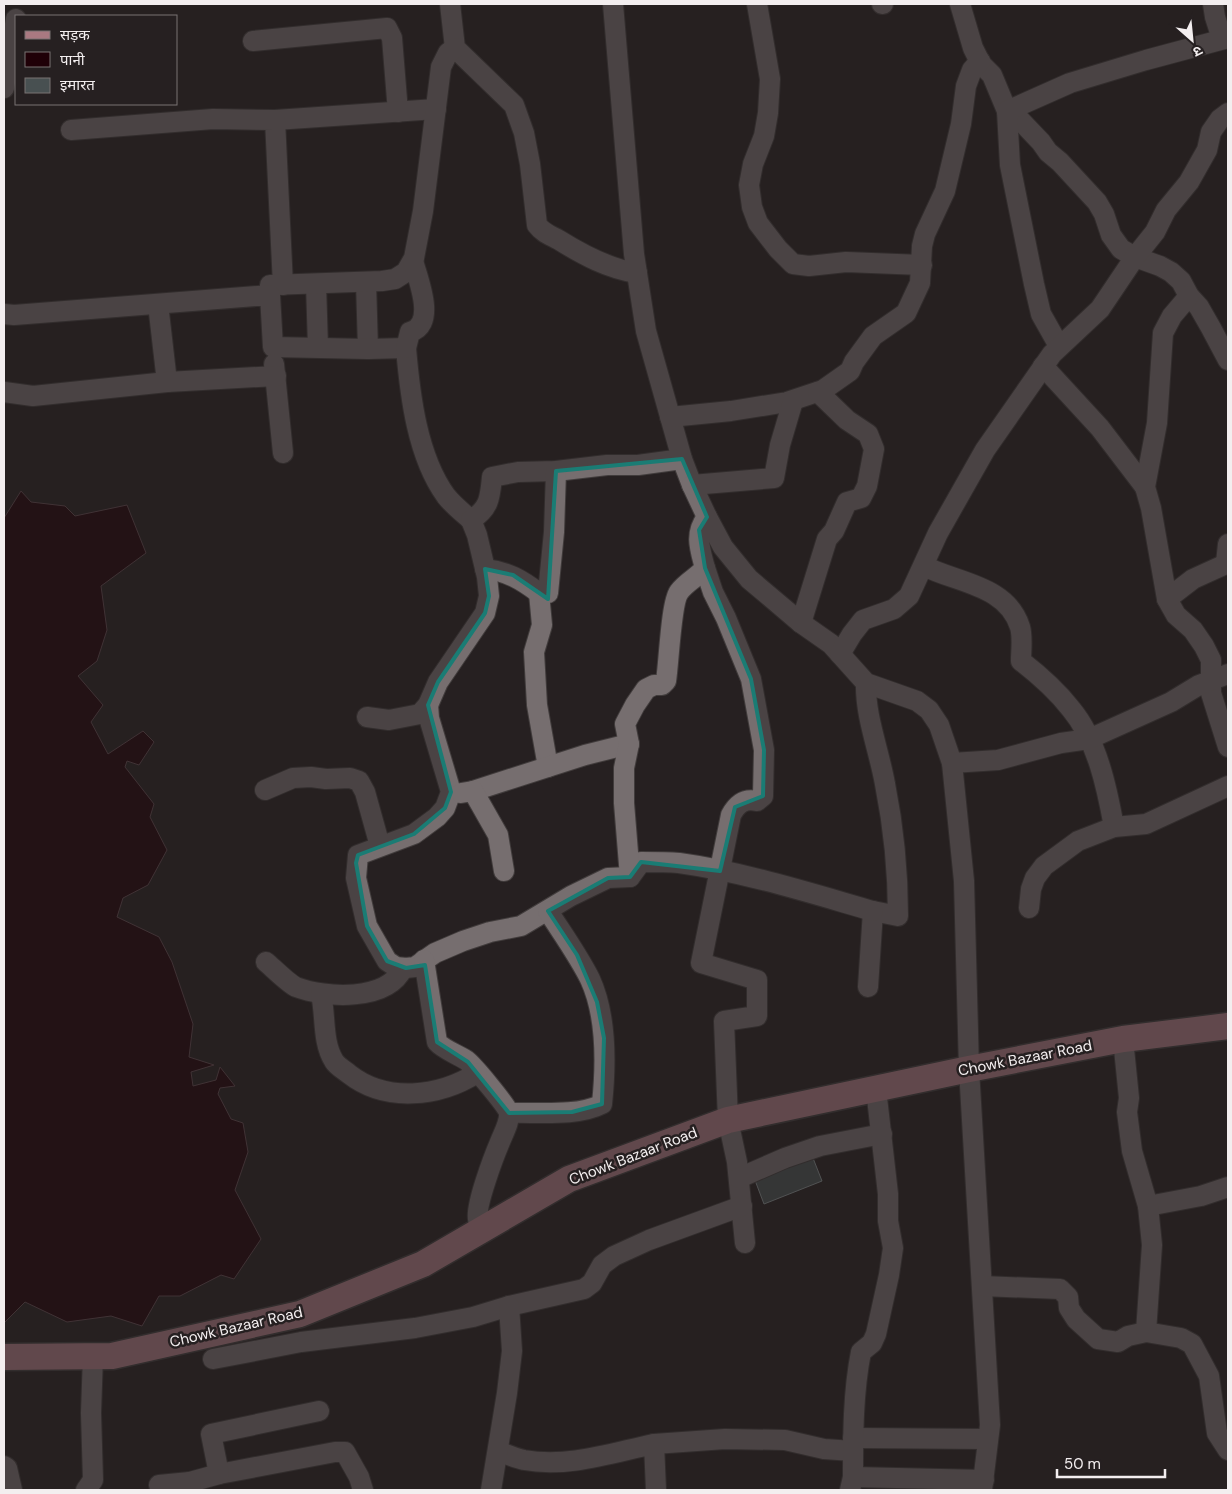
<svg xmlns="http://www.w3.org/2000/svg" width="1232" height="1494" font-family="'DM Sans','Noto Sans Devanagari',sans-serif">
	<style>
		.water { fill: #1f0007; stroke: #5f474d }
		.building { fill: #485051; stroke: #858e8f }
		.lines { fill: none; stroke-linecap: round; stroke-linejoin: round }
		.minor-casing { stroke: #413c3c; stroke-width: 22 }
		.major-casing { stroke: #413c3c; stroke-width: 29 }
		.minor { stroke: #766e6f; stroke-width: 20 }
		.major { stroke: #a97981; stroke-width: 26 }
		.marked { fill: none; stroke: #1a7c74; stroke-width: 4; stroke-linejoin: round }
		.labels { text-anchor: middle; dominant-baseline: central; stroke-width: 5; stroke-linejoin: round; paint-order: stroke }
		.street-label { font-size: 15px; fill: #f3eeef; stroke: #262021 }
	</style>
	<rect width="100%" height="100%" fill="#262021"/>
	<polygon class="water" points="21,491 31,502 65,506 75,516 127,505 146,553 101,586 107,630 97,661 78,676 103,705 91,722 108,754 143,731 154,742 139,765 127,761 125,767 154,804 150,817 167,850 148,885 123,898 117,917 159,937 172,962 193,1024 189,1057 214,1065 191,1072 193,1086 216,1080 220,1067 235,1086 220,1088 218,1094 231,1119 243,1123 248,1152 235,1190 261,1239 234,1279 221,1275 180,1296 159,1296 142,1326 111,1316 67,1322 25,1302 4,1323 4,518"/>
	<polygon class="building" points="811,1153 822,1181 764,1204 753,1175"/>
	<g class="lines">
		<defs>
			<g id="minor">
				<path d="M450,4L455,48L514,105L524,133L530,164L537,225C543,233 550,235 559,240C583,255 609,269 637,273"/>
				<polyline points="613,4 634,254 646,331 682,459 692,485 707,517 723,547 749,579 801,623 831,644 866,683 917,701 929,710 939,725 952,763 964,881 969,1069 990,1425 982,1490"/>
				<polyline points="757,4 770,79 768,113 764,136 753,164 749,185 752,207 758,223 778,249 793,264 809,266 846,262 922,265"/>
				<polyline points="882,4 883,4"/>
				<polyline points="960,4 973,48 981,64 992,75 1007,111 1019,119 1041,142 1048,152 1060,162 1097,202 1104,214 1111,235 1121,249 1135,257 1160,266 1171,272 1181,281 1189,296 1199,307 1211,328 1228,360"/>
				<polyline points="1213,4 1215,17 1222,39"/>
				<polyline points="253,41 387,28 392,38 398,112"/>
				<polyline points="4,88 16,19"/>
				<polyline points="275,120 436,109"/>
				<polyline points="71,130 213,119 275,120 283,285"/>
				<polyline points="366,282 368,349"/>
				<polyline points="316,284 318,347"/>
				<polyline points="270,295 270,285 382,281 395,279 406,272 414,258 423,211 441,67 448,53 455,48"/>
				<polyline points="1189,296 1172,316 1163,333 1157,423 1145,487 1151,508 1167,599 1176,615 1193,630 1204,646 1211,660 1211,693 1228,747"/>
				<polyline points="158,304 167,382"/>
				<path d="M4,314L14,315L270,295L273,347L368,349L406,348C410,395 417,456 446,496C453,505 462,512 471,520"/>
				<polyline points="1059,346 1041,314 1034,284 1010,165 1007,111 1070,83 1146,60 1228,38"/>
				<path d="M406,348L410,332C437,325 418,279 413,261"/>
				<polyline points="274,364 283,453"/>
				<polyline points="1043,366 1100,428 1145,487"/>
				<polyline points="4,392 33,396 167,382 276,376"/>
				<polyline points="670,417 731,411 787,402 823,390 850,371 854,362 873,336 906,313 920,283 922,246 925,234 945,191 961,124 966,86 972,70 980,61"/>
				<polyline points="692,485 774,478 780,445 793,401"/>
				<polyline points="1226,563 1228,544"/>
				<path d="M924,566C957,583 1007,585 1020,627C1023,637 1021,651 1021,661C1039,675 1057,691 1071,709C1097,740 1107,788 1114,827"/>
				<path d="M705,568L713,592L726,618L751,679L764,750L763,796L757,801C744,798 737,804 731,815L701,963L757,980V1016L724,1021L728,1120L737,1162L745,1243"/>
				<path d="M485,569C507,571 522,580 539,593"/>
				<polyline points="1167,599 1193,579 1228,563"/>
				<polyline points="801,623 827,539 834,531 847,502 861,498 867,486 874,449 868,434 847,420 818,392"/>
				<polyline points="840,654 852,634 863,620 894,609 909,596 938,533 985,450 1052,354 1100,309 1135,257 1155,232 1166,210 1189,182 1207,150 1211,132 1220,119 1228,113"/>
				<path d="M866,683C865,716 879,750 885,784C894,829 898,870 898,916L873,911L868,987"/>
				<path d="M428,705L429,718L451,792L445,808L437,817L414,834L358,855L356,878L367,926L387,961L396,967L406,968L415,967L435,953L463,941L490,932L521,926L571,896L608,878L630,877L641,862C653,862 667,862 679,863C744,872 810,893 873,911"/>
				<path d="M367,717L389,720L420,714L428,705L438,682L485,613L489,596L487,577L477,535L471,520C490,508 490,497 492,477L518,472L556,471L607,465H638L682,459"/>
				<polyline points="952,763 998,760 1061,743 1089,739 1171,702 1199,685 1228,674"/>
				<polyline points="548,767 537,705 534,652 542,625 539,593 548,593 554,532 556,471"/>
				<polyline points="265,790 293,778 311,777 326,779 350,778 359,781 365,792 380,846"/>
				<polyline points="473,791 585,755 629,744"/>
				<polyline points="461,793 473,791 498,835 504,871"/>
				<path d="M630,877L624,803V768L629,744L625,724L635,705L646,689L654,685H662L666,681C669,662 671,603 679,592C686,582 698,577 705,568C700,549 694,534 707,517"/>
				<polyline points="1029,908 1031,889 1035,878 1044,866 1078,841 1114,827 1146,824 1228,786"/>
				<path d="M424,960L437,1042C444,1050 457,1054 466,1060C473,1065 507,1106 509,1113C510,1122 503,1134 500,1142C494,1156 475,1206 478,1219C478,1222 481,1226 483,1229"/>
				<path d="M266,962C273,968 289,984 296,987C325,998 387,1002 403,968"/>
				<path d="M321,994C326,1016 322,1042 334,1061C337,1066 344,1070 349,1074C386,1103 439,1097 477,1073"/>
				<polyline points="1123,1039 1129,1098 1127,1112 1132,1151 1148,1206 1201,1196 1228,1187"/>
				<path d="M509,1113C537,1112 577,1117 602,1104C606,1066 607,1016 590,979C578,955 562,933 548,911"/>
				<polyline points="739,1178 785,1158 820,1146 882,1134"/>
				<polyline points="982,1286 1060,1289 1068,1297 1069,1308 1076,1319 1098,1339 1118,1342 1128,1336 1146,1332 1181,1338 1192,1344 1209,1376 1217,1433 1228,1450"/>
				<polyline points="1146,1332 1152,1245 1148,1206"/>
				<polyline points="213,1359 301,1342 415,1328 473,1317 509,1306 584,1289 592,1283 602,1265 614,1256 649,1240 742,1206"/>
				<polyline points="853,1438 988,1439"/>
				<polyline points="654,1444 725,1439 785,1440 824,1449 853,1451"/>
				<path d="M498,1451C506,1454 515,1458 524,1460C568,1468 611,1453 654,1444L656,1490"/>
				<polyline points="4,1466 7,1468 12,1490"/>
				<polyline points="219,1474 335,1452 345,1452 359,1477 363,1490"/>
				<polyline points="853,1477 984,1480"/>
				<polyline points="190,1482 219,1474 211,1434 319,1411"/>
				<polyline points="159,1485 190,1482 191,1490"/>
				<polyline points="86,1490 93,1480 91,1413 93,1356"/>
				<polyline points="491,1490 507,1393 512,1351 509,1306"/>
				<path d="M850,1490L853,1477C853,1436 853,1392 861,1352L872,1343L876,1334L889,1275L893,1248L888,1221V1194L876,1089"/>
			</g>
			<polyline id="major" points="4,1357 112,1356 300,1314 423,1264 569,1179 728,1120 969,1069 1123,1039 1228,1026"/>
		</defs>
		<use href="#minor" class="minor-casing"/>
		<use href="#major" class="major-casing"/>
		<use href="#minor" class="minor"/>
		<use href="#major" class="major"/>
	</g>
	<path d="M0 0H1232V1494H0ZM682,459L707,517L699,530L705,568L751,679L764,750L763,796L735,807L720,871L641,862L630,877L608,878L548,911L577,955L597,1002L604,1038L602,1104L572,1112L509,1113L468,1062L437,1042L425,965L406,968L387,961L367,926L356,863L358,855L414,834L445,808L451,792L428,705L438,682L485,613L489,596L485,569L513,575L548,599L556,471Z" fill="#262021" fill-opacity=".55" fill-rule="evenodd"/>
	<path class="marked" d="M682,459L707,517L699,530L705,568L751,679L764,750L763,796L735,807L720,871L641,862L630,877L608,878L548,911L577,955L597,1002L604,1038L602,1104L572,1112L509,1113L468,1062L437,1042L425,965L406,968L387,961L367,926L356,863L358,855L414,834L445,808L451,792L428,705L438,682L485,613L489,596L485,569L513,575L548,599L556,471Z"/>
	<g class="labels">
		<g class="street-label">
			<text transform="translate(1025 1058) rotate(-11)">Chowk Bazaar Road</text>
			<text transform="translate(633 1156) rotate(-21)">Chowk Bazaar Road</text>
			<text transform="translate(236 1327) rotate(-13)">Chowk Bazaar Road</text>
		</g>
	</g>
	<rect width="1232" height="1494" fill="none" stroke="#f3eeef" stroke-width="10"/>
	<rect x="15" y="15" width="162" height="90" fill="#262021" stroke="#787273"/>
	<rect x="25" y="31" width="25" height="8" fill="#a97981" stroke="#787273"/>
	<text x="60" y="40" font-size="15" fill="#f3eeef">सड़क</text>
	<rect x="25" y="52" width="25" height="15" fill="#1f0007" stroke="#787273"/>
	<text x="60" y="65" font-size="15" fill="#f3eeef">पानी</text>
	<rect x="25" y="78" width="25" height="15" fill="#485051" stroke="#787273"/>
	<text x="60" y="90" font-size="15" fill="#f3eeef">इमारत</text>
	<g transform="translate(1192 40) rotate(153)" stroke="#262021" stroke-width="4" paint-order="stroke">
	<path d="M0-4L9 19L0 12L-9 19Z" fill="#f3eeef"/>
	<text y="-8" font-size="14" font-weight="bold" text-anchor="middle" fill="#f3eeef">उ</text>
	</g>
	<path d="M1057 1469v8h108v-8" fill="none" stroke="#f3eeef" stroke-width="2.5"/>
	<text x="1064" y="1469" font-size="15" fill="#f3eeef" stroke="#262021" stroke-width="4" paint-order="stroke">50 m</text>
</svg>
